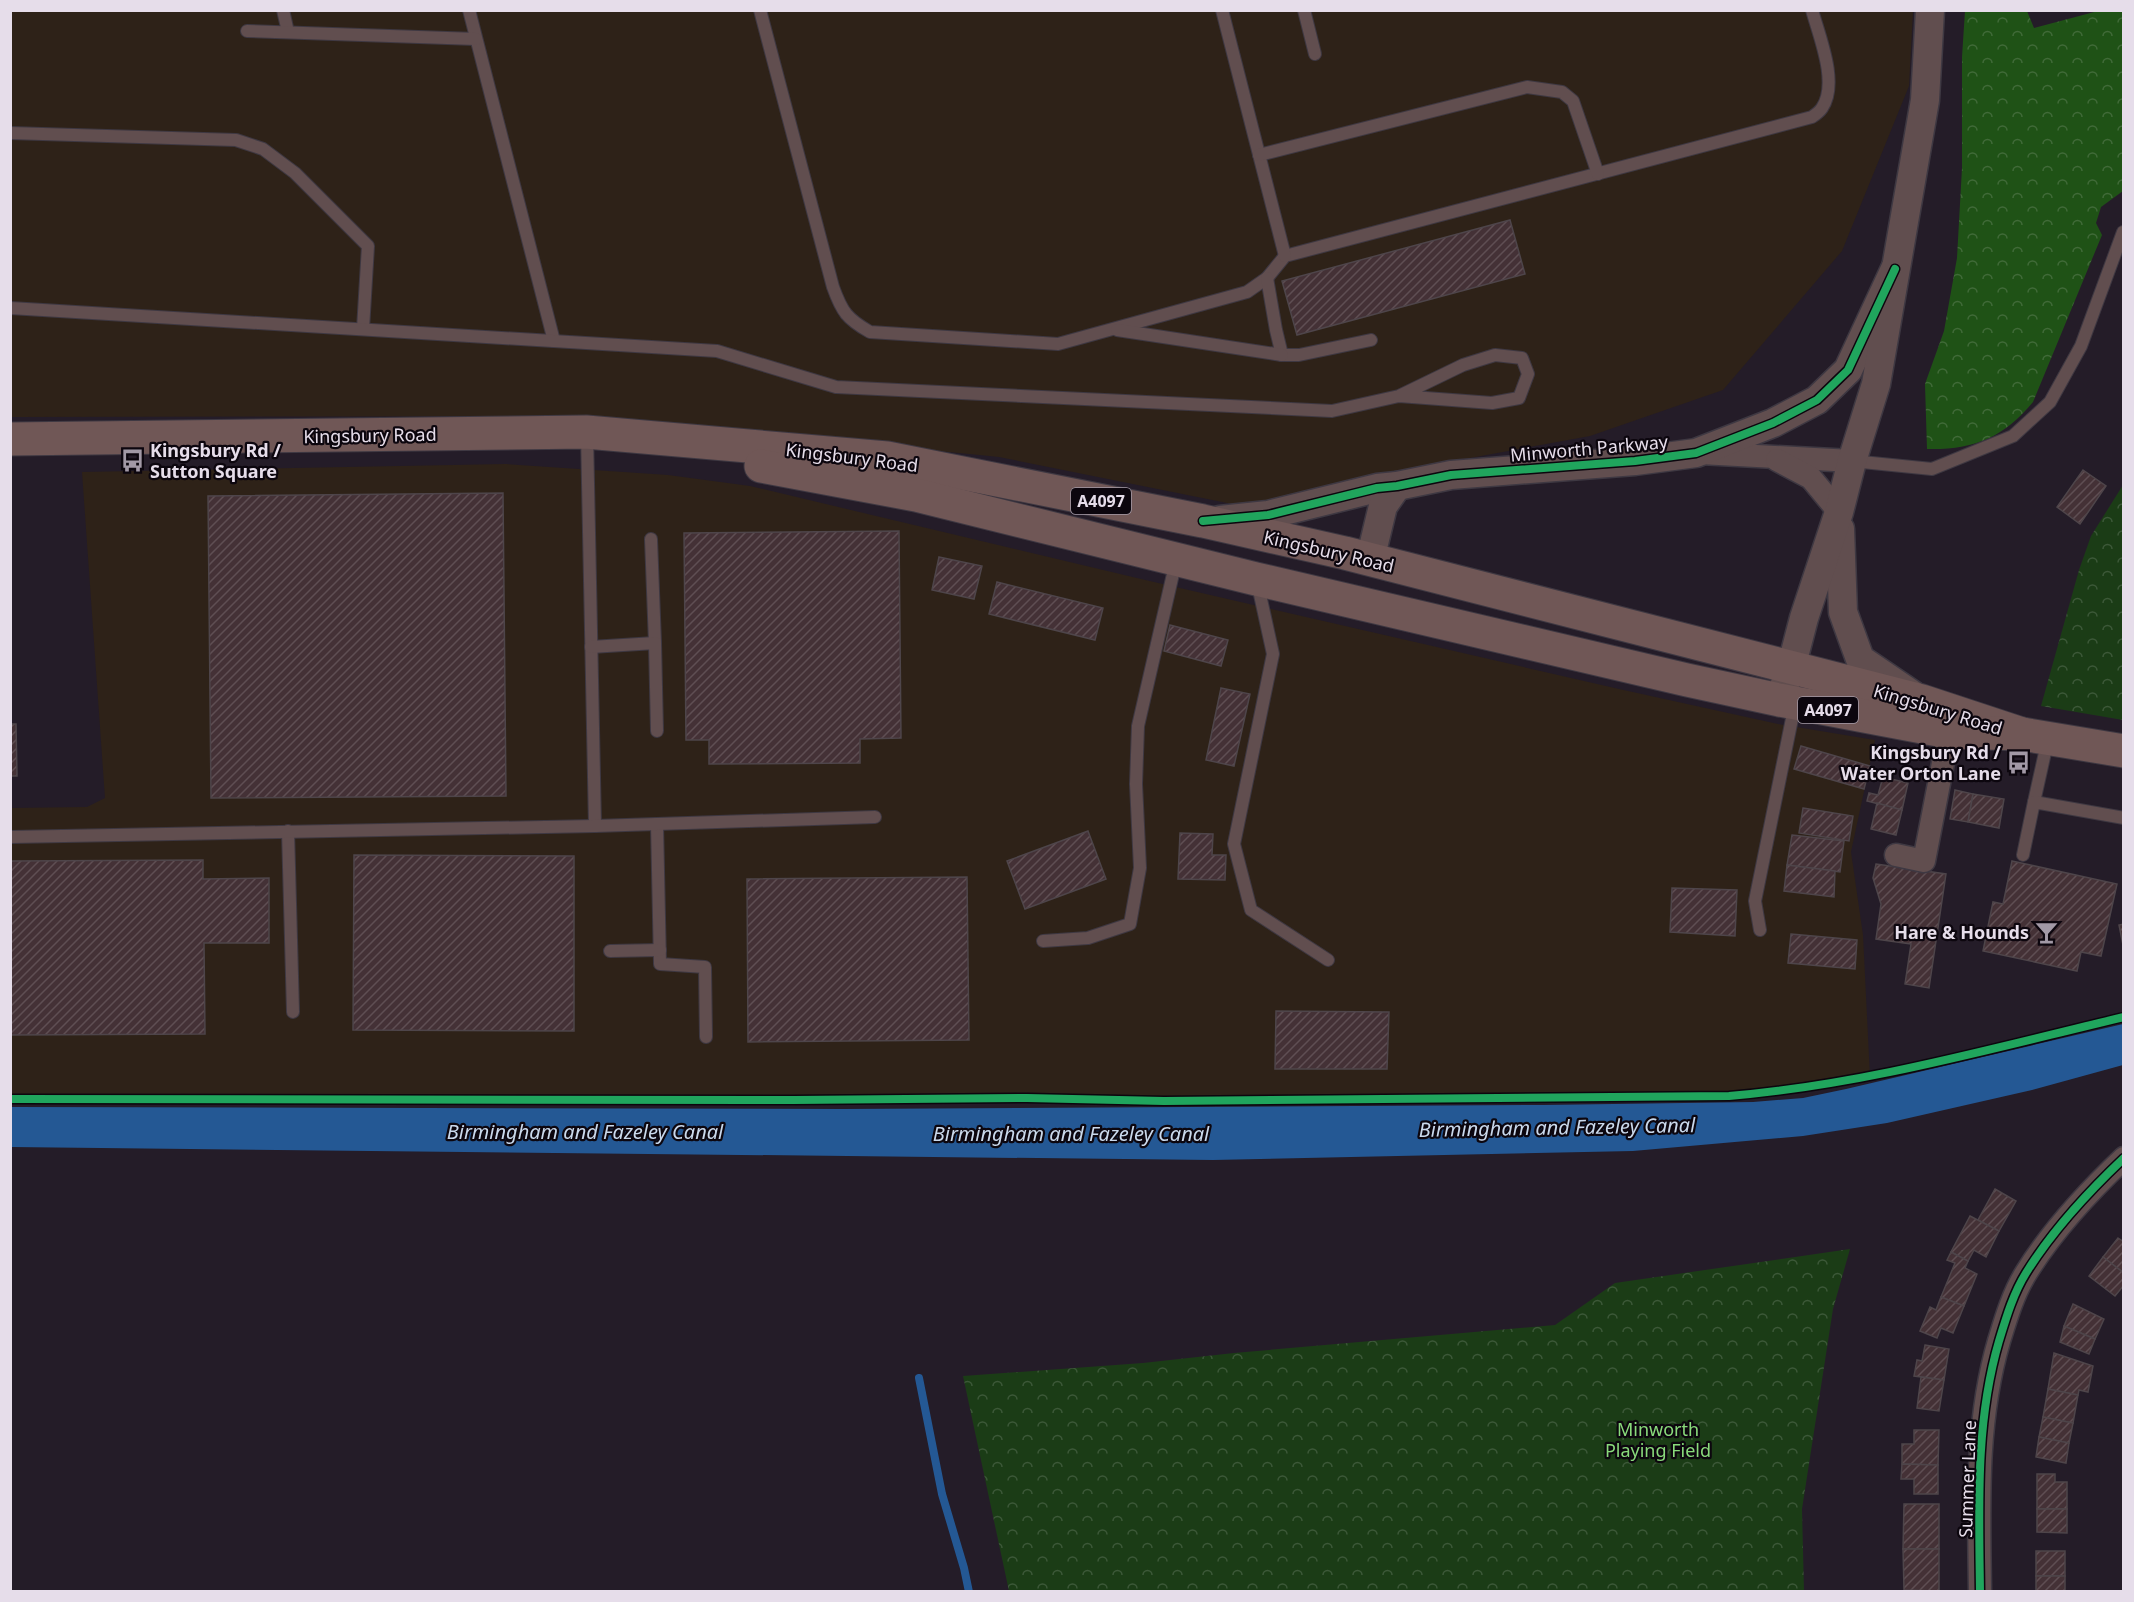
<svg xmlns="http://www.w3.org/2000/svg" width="2134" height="1602" font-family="'Noto Sans',sans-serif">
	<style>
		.industrial { fill: #2e2218 }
		.forest { fill: url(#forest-crowns) }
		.park { fill: url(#park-crowns) }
		.water { fill: #245894 }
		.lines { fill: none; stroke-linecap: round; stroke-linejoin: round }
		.stream { stroke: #245894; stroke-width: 8 }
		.building { fill: url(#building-hatch); stroke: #4e454a; stroke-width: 1.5 }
		.service-casing { stroke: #3e3842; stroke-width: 14 }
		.minor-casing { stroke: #3e3842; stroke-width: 25 }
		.tertiary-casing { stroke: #3e3842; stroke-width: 31 }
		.primary-casing { stroke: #3e3842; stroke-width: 35 }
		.service { stroke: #614e4f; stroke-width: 12 }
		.minor { stroke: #614e4f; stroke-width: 22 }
		.tertiary { stroke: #614e4f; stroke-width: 28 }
		.primary { stroke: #705756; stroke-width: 33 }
		.cycleway-casing { stroke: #0c060e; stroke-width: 11 }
		.cycleway { stroke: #20a55d; stroke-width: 8 }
		.labels { text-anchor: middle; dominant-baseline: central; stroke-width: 4.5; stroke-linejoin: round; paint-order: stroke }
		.shield { fill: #0c060e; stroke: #a59ca8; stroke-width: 1.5 }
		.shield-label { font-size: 16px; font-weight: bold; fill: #e6ddea }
		.street-label { font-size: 18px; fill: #e6ddea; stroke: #0c060e }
		.poi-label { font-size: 18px; font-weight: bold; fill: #e6ddea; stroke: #0c060e; text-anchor: end }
		.park-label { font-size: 18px; fill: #89da7b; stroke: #0c060e }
		.water-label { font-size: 20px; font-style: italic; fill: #cad9ec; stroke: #0c060e }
	</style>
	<defs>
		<pattern id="forest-crowns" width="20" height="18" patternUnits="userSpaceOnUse" patternTransform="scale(1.5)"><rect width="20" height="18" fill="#1f5216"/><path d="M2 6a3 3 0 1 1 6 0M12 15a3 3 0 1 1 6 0" fill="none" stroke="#406a38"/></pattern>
		<pattern id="park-crowns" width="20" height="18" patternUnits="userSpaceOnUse" patternTransform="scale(1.5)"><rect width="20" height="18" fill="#1b3c16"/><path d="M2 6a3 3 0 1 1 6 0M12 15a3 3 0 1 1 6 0" fill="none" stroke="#3c5838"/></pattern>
		<pattern id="building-hatch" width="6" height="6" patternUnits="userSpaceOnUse" patternTransform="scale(1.5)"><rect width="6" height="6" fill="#443136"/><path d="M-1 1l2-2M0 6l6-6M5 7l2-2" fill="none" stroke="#5f4e53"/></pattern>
	</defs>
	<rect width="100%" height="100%" fill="#241c28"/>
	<g class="industrial">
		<polygon points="10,11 1913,11 1909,86 1842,251 1723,390 1590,436 1432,465 1262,510 999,457 590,416 11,417"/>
		<polygon points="506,464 668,475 750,486 1141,579 1619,689 1778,724 1875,740 1851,852 1863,935 1870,1077 1783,1092 1729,1096 1679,1097 1164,1101 1027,1098 794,1100 11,1099 10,808 87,807 105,798 82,472"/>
	</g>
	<path class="forest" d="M1965,11H2027L2034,28L2098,11H2123V191L2101,207L2096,223L2102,235L2033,402C2003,438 1974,450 1927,449L1925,384L1944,331L1957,258L1962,168V57Z"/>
	<g class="park">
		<polygon points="2123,485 2123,720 2041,706 2079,570 2091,536"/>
		<polygon points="1850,1249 1833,1309 1802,1509 1804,1591 1009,1591 963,1376 1143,1363 1234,1353 1555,1325 1615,1283"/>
	</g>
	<polygon class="water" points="2123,1024 2123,1065 2032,1090 1887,1123 1803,1136 1633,1151 1213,1160 11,1147 11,1107 843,1109 1543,1105 1753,1102 1803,1098 1846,1089"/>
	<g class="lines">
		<polyline class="stream" points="919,1378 942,1494 964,1568 969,1592"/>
	</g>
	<g class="building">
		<polygon points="1510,220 1525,274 1297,335 1282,281"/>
		<polygon points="2083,470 2106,486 2080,524 2057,507"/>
		<polygon points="503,493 506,796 211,798 208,496"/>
		<polygon points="899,531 901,738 860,739 860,763 709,764 709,740 686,740 684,533"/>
		<polygon points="939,557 982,566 974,599 932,590"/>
		<polygon points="997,582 1103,608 1095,640 989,614"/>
		<polygon points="1170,625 1228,640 1221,666 1164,651"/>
		<polygon points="1221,688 1250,694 1234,766 1206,760"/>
		<polygon points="10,724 16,724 17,776 10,776"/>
		<polygon points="1801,746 1870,766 1864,789 1794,769"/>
		<polygon points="1883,777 1908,783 1902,810 1867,801 1869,793 1878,795"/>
		<polygon points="1955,790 1973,794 1968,822 1950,819"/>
		<polygon points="1973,794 2004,799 1999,828 1968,822"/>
		<polygon points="1877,803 1902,810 1896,835 1871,829"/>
		<polygon points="1803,808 1853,816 1849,841 1799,833"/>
		<polygon points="1088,831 1106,879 1025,909 1007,861"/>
		<polygon points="1180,833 1213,834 1212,855 1226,855 1225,880 1178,879"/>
		<polygon points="1792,835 1844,841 1840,872 1787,865"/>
		<polygon points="354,855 574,856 574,1031 353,1030"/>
		<polygon points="203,860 203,879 269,878 269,943 204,943 205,1034 10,1035 10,861"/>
		<polygon points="2012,861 2117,884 2101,956 2081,952 2077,971 1983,951 1993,902 2003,904"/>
		<polygon points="1876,864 1946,874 1929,988 1905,984 1911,944 1876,939 1881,904 1873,878"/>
		<polygon points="1787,865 1835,871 1834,897 1784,891"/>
		<polygon points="967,877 969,1040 748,1042 747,879"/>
		<polygon points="1672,888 1737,890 1735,936 1670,932"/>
		<polygon points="2124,924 2124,950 2119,925"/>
		<polygon points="1791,934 1857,940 1855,969 1788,963"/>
		<polygon points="1276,1011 1389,1012 1387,1069 1275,1069"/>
		<polygon points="1995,1189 2016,1201 1999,1231 1978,1220"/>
		<polygon points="1970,1216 1999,1231 1986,1257 1974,1250 1968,1261 1951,1252"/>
		<polygon points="2118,1238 2124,1242 2124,1273 2103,1257"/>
		<polygon points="1951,1252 1968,1261 1965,1268 1977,1274 1964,1306 1941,1297 1955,1263 1947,1260"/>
		<polygon points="2103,1257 2124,1273 2124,1285 2115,1296 2089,1276"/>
		<polygon points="1941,1297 1964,1306 1953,1333 1941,1328 1937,1338 1920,1331 1930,1307 1936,1310"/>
		<polygon points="2073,1304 2104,1319 2095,1339 2064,1326"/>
		<polygon points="2064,1326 2095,1339 2089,1354 2060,1342"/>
		<polygon points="1925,1345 1949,1349 1944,1380 1914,1376 1917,1360 1922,1361"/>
		<polygon points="2054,1353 2093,1366 2088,1392 2079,1390 2078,1395 2048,1389"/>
		<polygon points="1921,1377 1944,1380 1939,1411 1917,1408"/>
		<polygon points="2048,1389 2078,1395 2073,1423 2043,1417"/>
		<polygon points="2043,1417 2073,1423 2069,1443 2039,1437"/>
		<polygon points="1914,1430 1939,1430 1938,1465 1902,1464 1902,1444 1914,1444"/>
		<polygon points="2039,1437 2069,1443 2066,1463 2036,1457"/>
		<polygon points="1902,1464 1938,1465 1938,1494 1914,1494 1914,1479 1901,1479"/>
		<polygon points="2037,1474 2055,1474 2055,1482 2067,1482 2067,1509 2037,1509"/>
		<polygon points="1904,1504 1939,1504 1939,1549 1903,1549"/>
		<polygon points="2037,1509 2067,1509 2067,1533 2037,1532"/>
		<polygon points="1903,1549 1939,1549 1939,1591 1904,1590"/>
		<rect x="2036" y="1551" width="29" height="25"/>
		<rect x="2036" y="1576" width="29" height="16"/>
	</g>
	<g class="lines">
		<defs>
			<g id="service">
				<polyline points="283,10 288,32"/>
				<polyline points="469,10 554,341"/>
				<path d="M760,10L833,287C842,312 847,319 870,332L1058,344L1247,292L1267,278L1285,256L1812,117C1815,115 1820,111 1822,108C1839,83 1819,36 1812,10"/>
				<polyline points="1222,10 1285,256"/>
				<polyline points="1304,10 1315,54"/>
				<polyline points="247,31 476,39"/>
				<polyline points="10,133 236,140 263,149 295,173 368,246 363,329"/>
				<polyline points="1259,155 1527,87 1562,92 1573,101 1598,174"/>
				<polyline points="1267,278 1276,330 1282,355 1299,355 1371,340"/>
				<polyline points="10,308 717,351 836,387 1332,411 1399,396 1463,365 1495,355 1522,358 1528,374 1519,398 1492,403 1399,396"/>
				<polyline points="1117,330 1282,355"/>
				<polyline points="587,434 595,826"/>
				<polyline points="1852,461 1932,469 2013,436 2050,402 2081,346 2123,232"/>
				<polyline points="651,539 655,643"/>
				<polyline points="1257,581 1273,654 1234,844 1251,910 1328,960"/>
				<polyline points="591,647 655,643 657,731"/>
				<polyline points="2034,802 2048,739"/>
				<polyline points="657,824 660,964 705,967 706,1037"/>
				<polyline points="288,831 293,1012"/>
				<polyline points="10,837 595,826 875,817"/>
				<polyline points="2023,855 2034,802 2124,818"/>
				<polyline points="1760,930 1755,901 1795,704"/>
				<polyline points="1043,941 1088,938 1130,924 1140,868 1136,784 1138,726 1176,561"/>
				<polyline points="610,951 660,950"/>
			</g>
			<g id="minor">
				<polyline points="1700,453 1852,461"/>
				<polyline points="1777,460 1811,478 1839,512"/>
				<polyline points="1896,855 1924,861 1949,732"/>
				<path d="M1980,1592C1979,1507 1975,1423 1999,1341C2006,1318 2013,1294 2026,1273C2052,1231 2087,1193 2124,1158"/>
			</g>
			<g id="tertiary">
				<polyline points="1220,520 1268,515 1377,488 1397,486 1451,475 1635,461 1696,453 1773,423 1817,400 1848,370 1895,269"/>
				<polyline points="1840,529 1843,612 1860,659 1913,695"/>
				<polyline points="1370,560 1383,506 1397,486"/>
				<polyline points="1783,689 1791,668 1804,618 1839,512 1852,461 1876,384 1925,100 1930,10"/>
			</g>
			<g id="primary">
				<polyline points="10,439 586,432 887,458 1203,521 1345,553 1922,701 2022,734"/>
				<polyline points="761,466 916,495 1256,579 1687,680 1779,700 1949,732 2022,734 2124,751"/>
			</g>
		</defs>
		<use href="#service" class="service-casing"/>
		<use href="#minor" class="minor-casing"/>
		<use href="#tertiary" class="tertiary-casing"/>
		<use href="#primary" class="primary-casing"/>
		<use href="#service" class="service"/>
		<use href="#minor" class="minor"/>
		<use href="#tertiary" class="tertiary"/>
		<use href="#primary" class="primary"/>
		<defs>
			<g id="cycleway">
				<polyline points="1203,521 1268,515 1377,488 1397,486 1451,475 1635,461 1696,453 1773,423 1817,400 1848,370 1895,269"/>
				<path d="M10,1099L794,1100L1027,1098L1164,1101L1729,1096C1863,1085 1993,1048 2124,1017"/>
				<path d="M1980,1592C1979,1507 1975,1423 1999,1341C2006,1318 2013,1294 2026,1273C2052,1231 2087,1193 2124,1158"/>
			</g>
		</defs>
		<use href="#cycleway" class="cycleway-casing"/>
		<use href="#cycleway" class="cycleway"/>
	</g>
	<defs>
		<symbol id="bus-bare" viewBox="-9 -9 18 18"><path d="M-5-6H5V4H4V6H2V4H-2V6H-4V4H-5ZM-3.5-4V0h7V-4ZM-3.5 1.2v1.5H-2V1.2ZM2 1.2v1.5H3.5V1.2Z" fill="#a299a6" stroke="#0c060e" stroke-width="2.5" paint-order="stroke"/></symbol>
		<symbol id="bar-bare" viewBox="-9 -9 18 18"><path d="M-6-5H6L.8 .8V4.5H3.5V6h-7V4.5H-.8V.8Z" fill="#a299a6" stroke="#0c060e" stroke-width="2.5" paint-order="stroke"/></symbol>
	</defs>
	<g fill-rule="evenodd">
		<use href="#bus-bare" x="116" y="444" width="33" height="33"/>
		<use href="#bus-bare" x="2002" y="746" width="33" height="33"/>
		<use href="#bar-bare" x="2030" y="916" width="33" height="33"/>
	</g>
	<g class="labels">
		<g class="shield">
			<rect x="1071" y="488" width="60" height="26" rx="4.5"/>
			<rect x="1798" y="697" width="60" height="26" rx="4.5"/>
		</g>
		<g class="shield-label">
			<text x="1101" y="501">A4097</text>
			<text x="1828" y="710">A4097</text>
		</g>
		<g class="street-label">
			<text transform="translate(370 435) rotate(-1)">Kingsbury Road</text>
			<text transform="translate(1589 448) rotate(-5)">Minworth Parkway</text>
			<text transform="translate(852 457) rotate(7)">Kingsbury Road</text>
			<text transform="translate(1329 551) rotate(13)">Kingsbury Road</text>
			<text transform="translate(1938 709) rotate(17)">Kingsbury Road</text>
			<text transform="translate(1967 1479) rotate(-88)">Summer Lane</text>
		</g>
		<g class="poi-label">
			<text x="150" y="450" text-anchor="start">Kingsbury Rd /<tspan x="150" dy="21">Sutton Square</tspan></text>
			<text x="2001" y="752">Kingsbury Rd /<tspan x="2001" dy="21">Water Orton Lane</tspan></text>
			<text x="2029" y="932">Hare &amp; Hounds</text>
		</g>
		<g class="park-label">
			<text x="1658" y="1429">Minworth<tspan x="1658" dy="21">Playing Field</tspan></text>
		</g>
		<g class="water-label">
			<text transform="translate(1557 1127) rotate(-1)">Birmingham and Fazeley Canal</text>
			<text x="585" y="1131">Birmingham and Fazeley Canal</text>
			<text x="1071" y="1133">Birmingham and Fazeley Canal</text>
		</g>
	</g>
	<rect width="2134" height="1602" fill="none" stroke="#e6ddea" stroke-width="24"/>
</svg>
